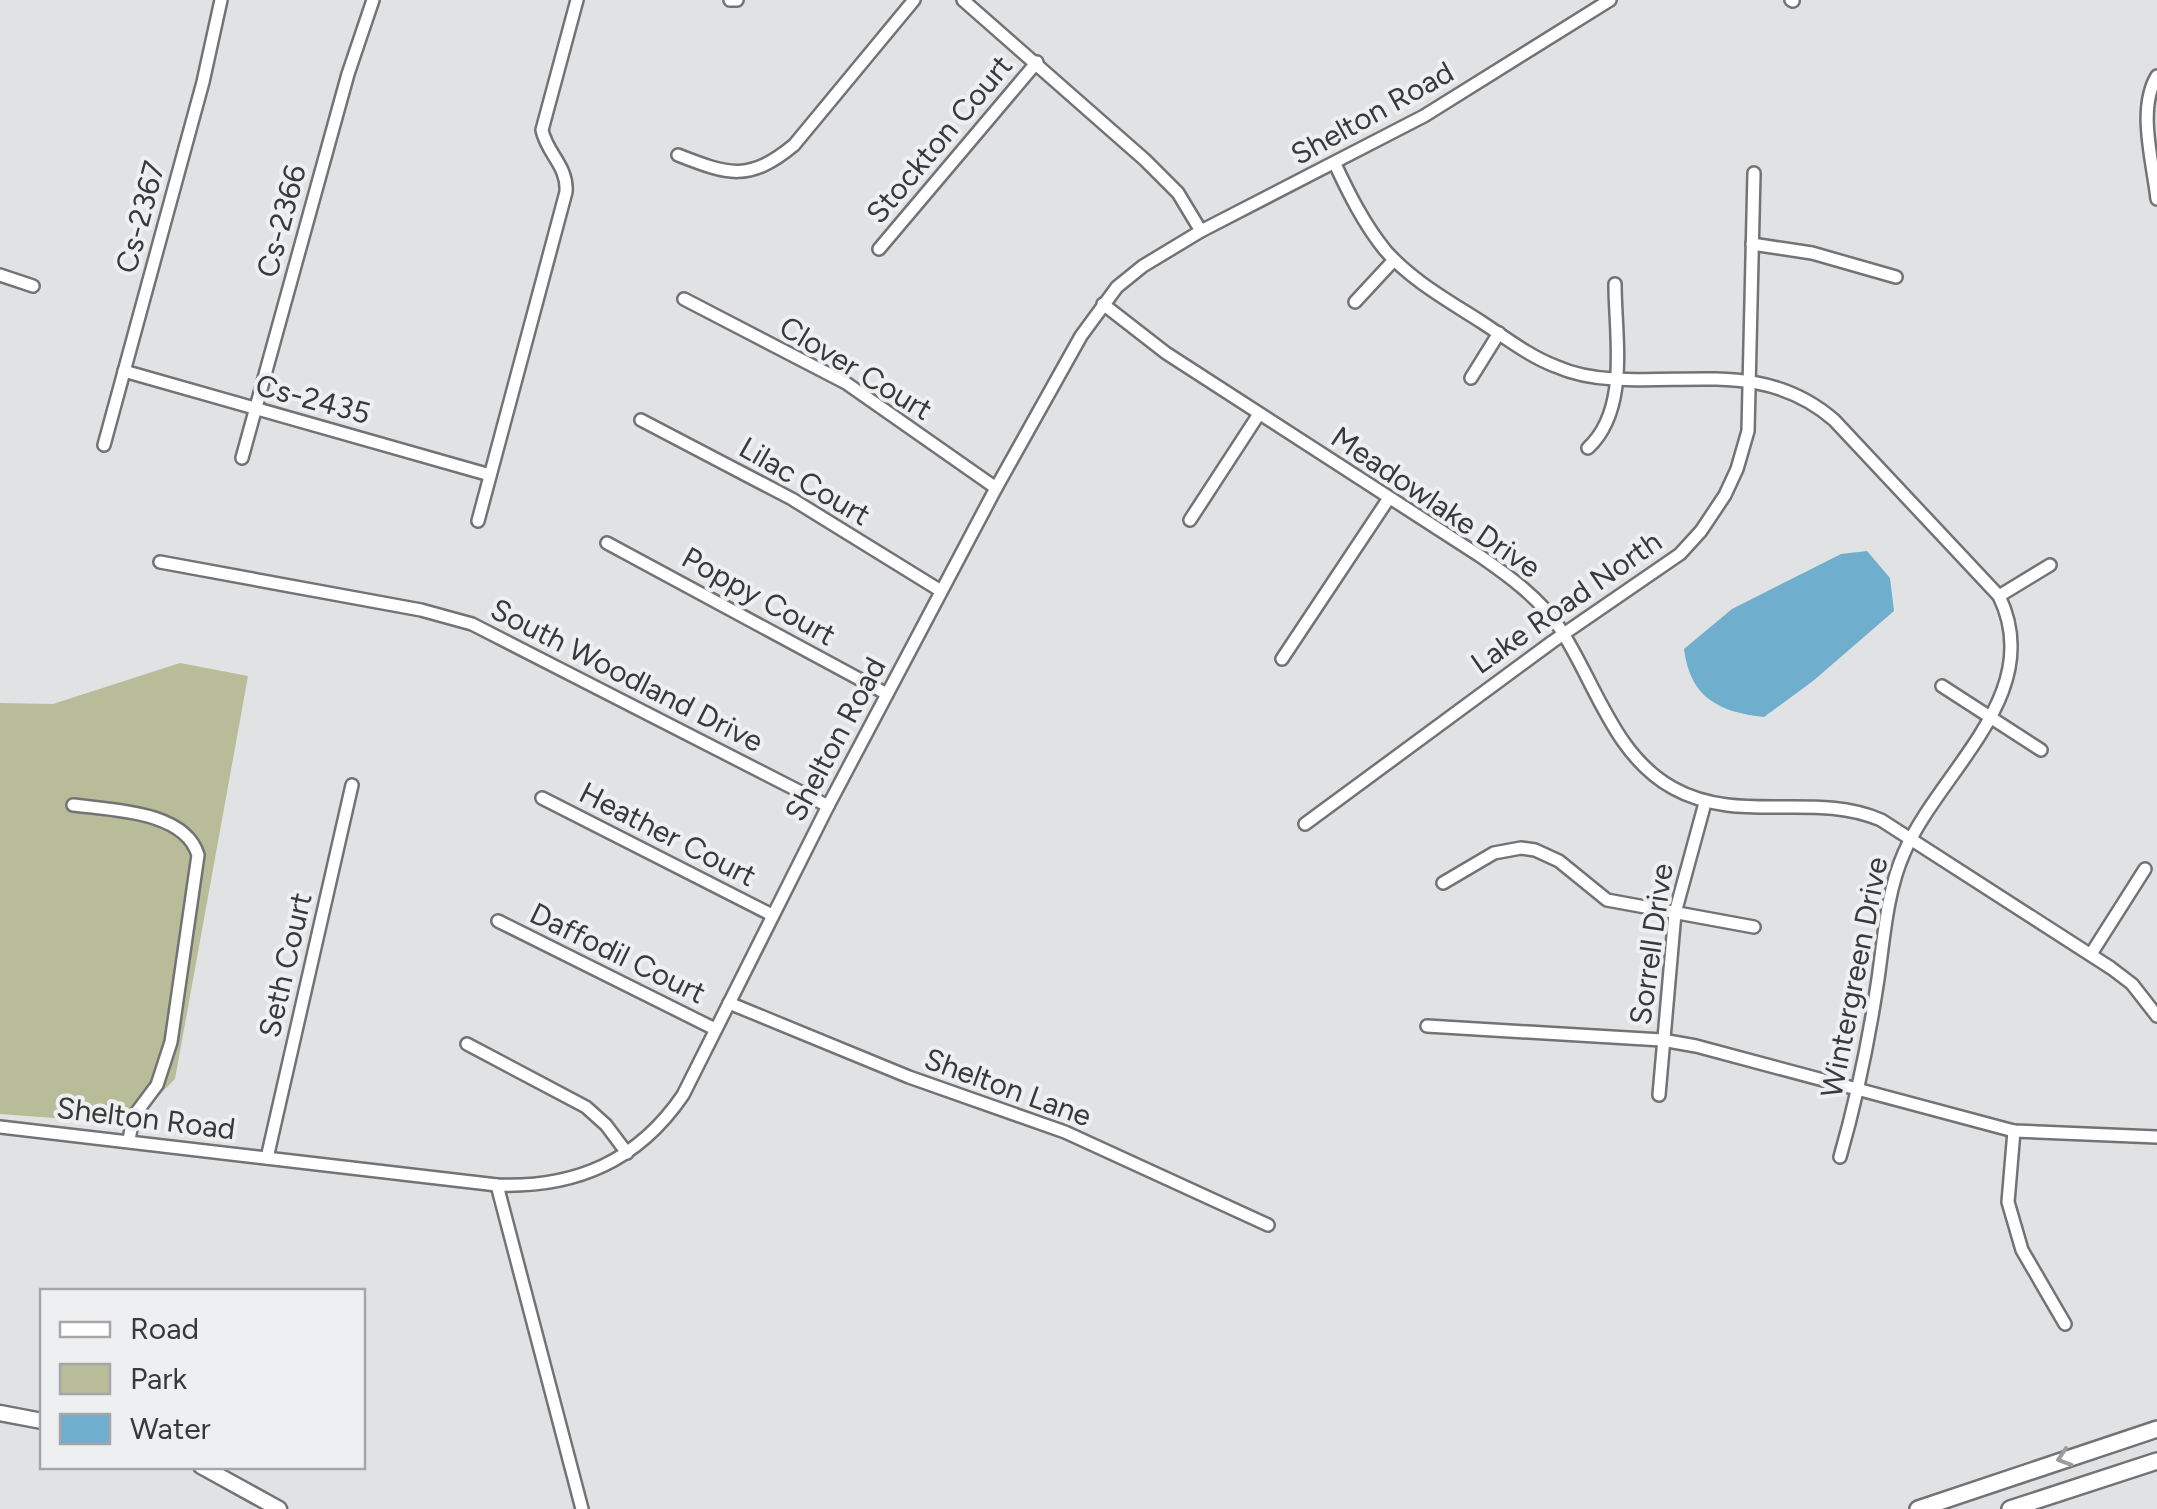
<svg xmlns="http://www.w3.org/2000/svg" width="2157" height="1509" font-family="Figtree,sans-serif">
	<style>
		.green { fill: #b8bc99 }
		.water { fill: #6faecd }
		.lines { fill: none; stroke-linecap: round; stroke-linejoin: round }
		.minor-casing { stroke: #727375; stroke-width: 16 }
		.major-casing { stroke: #727375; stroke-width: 19 }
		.highway-casing { stroke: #727375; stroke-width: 20 }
		.minor { stroke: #fff; stroke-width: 11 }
		.major { stroke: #fff; stroke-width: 14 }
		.highway { stroke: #fff; stroke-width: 15 }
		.oneway { stroke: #9c9c9c }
		.labels { text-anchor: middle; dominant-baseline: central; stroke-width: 8; stroke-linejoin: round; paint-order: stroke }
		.street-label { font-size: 30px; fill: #39393a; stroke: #eeeff1 }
	</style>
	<rect width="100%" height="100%" fill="#e1e2e4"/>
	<polygon class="green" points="180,663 248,676 175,1079 143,1111 139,1121 108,1122 0,1114 0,703 53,704"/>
	<path class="water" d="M1867,551L1890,578L1894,611L1813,681L1764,717C1719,712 1690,698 1684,649L1732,609L1841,554Z"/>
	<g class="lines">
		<defs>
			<g id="minor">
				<polyline points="730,0 737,0"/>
				<polyline points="963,0 1145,160 1178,193 1201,231"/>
				<polyline points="1791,0 1793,1"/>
				<path d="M2157,76C2137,109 2153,162 2157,199"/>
				<path d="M678,155C729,175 749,182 794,145L914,0"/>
				<path d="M1335,164C1349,194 1364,224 1385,250C1412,281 1449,301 1483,323C1506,338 1529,356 1555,366C1573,374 1594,378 1614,379C1694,384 1767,362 1834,420L1999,596C2047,694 1940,770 1904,853C1887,891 1884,937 1878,979C1869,1039 1857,1098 1840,1157"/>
				<polyline points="1752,244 1812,253 1896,277"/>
				<polyline points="879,249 1037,62"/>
				<polyline points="0,275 33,286"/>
				<polyline points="684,299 846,383 996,488"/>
				<polyline points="1355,302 1394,260"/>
				<path d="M1103,304L1166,353L1480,556C1509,576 1539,598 1559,627C1595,681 1613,755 1673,788C1739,825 1814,791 1881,820L2111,968L2132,984L2157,1016"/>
				<polyline points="124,371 490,475"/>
				<polyline points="1471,378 1499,333"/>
				<polyline points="641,420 792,499 941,591"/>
				<polyline points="104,445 203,82 221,0"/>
				<path d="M1588,448C1630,409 1615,336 1615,284"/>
				<polyline points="242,458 348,74 373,0"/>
				<polyline points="1190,520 1259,414"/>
				<path d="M478,521L566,192C568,166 547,154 542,130L577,0"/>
				<polyline points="607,543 887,694"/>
				<polyline points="160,562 421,610 472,624 828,806"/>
				<polyline points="1999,596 2050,565"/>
				<polyline points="1282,659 1389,498"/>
				<polyline points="1942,686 2041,750"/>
				<polyline points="542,798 772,915"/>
				<path d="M73,805C112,810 185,811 198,855L171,1042L157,1085L133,1117L129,1140"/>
				<polyline points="1305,824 1552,642 1680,554 1701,531 1725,495 1737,469 1748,431 1754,173"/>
				<polyline points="1443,883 1494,853 1521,848 1535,850 1559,861 1607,900 1754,927"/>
				<polyline points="498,921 715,1029"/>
				<polyline points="2091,954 2145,869"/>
				<polyline points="729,1003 909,1077 1065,1132 1268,1225"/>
				<polyline points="1427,1026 1662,1040 1696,1046 2014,1131 2157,1137"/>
				<polyline points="467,1044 586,1107 606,1125 627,1153"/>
				<polyline points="1659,1095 1675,913 1705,803"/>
				<path d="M0,1127L497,1185C576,1188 638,1161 683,1095L828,806L996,488L1081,336L1117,287L1143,266L1201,231L1424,116L1610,0"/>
				<polyline points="2014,1131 2008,1202 2022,1250 2065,1324"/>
				<polyline points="267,1158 352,785"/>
				<polyline points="497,1185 582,1509"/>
			</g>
			<g id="major">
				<polyline points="0,1413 42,1421"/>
				<polyline points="201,1466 279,1509"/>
			</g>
			<g id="highway">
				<polyline points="1918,1509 2157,1429"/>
				<polyline points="2010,1509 2157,1461"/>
			</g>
		</defs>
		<use href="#minor" class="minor-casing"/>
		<use href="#major" class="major-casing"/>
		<use href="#highway" class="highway-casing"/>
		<use href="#minor" class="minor"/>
		<use href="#major" class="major"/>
		<use href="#highway" class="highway"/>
	</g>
	<defs><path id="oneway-chevron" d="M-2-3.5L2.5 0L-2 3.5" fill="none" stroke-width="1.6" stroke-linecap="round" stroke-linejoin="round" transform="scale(2.5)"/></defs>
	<use class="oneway" href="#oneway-chevron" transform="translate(2064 1458) rotate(162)"/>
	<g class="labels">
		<g class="street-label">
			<text transform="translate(1372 113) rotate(-29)">Shelton Road</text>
			<text transform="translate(939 139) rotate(-50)">Stockton Court</text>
			<text transform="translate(140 217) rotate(-75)">Cs-2367</text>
			<text transform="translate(281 221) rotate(-75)">Cs-2366</text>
			<text transform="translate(856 368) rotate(31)">Clover Court</text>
			<text transform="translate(313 399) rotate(15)">Cs-2435</text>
			<text transform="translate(805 481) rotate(30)">Lilac Court</text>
			<text transform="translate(1436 502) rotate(34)">Meadowlake Drive</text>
			<text transform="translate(759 596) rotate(29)">Poppy Court</text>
			<text transform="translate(1566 602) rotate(-35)">Lake Road North</text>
			<text transform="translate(627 675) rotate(27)">South Woodland Drive</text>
			<text transform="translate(835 739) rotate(-62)">Shelton Road</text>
			<text transform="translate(668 834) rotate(27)">Heather Court</text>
			<text transform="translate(1651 944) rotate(-82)">Sorrell Drive</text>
			<text transform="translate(618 953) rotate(26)">Daffodil Court</text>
			<text transform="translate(285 965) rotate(-77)">Seth Court</text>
			<text transform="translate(1854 977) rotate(-79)">Wintergreen Drive</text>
			<text transform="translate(1008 1087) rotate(20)">Shelton Lane</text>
			<text transform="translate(146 1118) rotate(7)">Shelton Road</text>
		</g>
	</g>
	<rect x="40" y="1289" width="325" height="180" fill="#eeeff1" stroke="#a6a6a8" stroke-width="2.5"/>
	<rect x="60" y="1322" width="50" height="15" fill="#ffffff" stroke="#a6a6a8" stroke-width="2.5"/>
	<text x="130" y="1339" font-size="30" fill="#39393a">Road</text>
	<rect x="60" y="1364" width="50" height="30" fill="#b8bc99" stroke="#a6a6a8" stroke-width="2.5"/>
	<text x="130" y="1389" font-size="30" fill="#39393a">Park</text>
	<rect x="60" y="1414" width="50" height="30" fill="#6faecd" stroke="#a6a6a8" stroke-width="2.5"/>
	<text x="130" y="1439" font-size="30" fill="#39393a">Water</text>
</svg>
